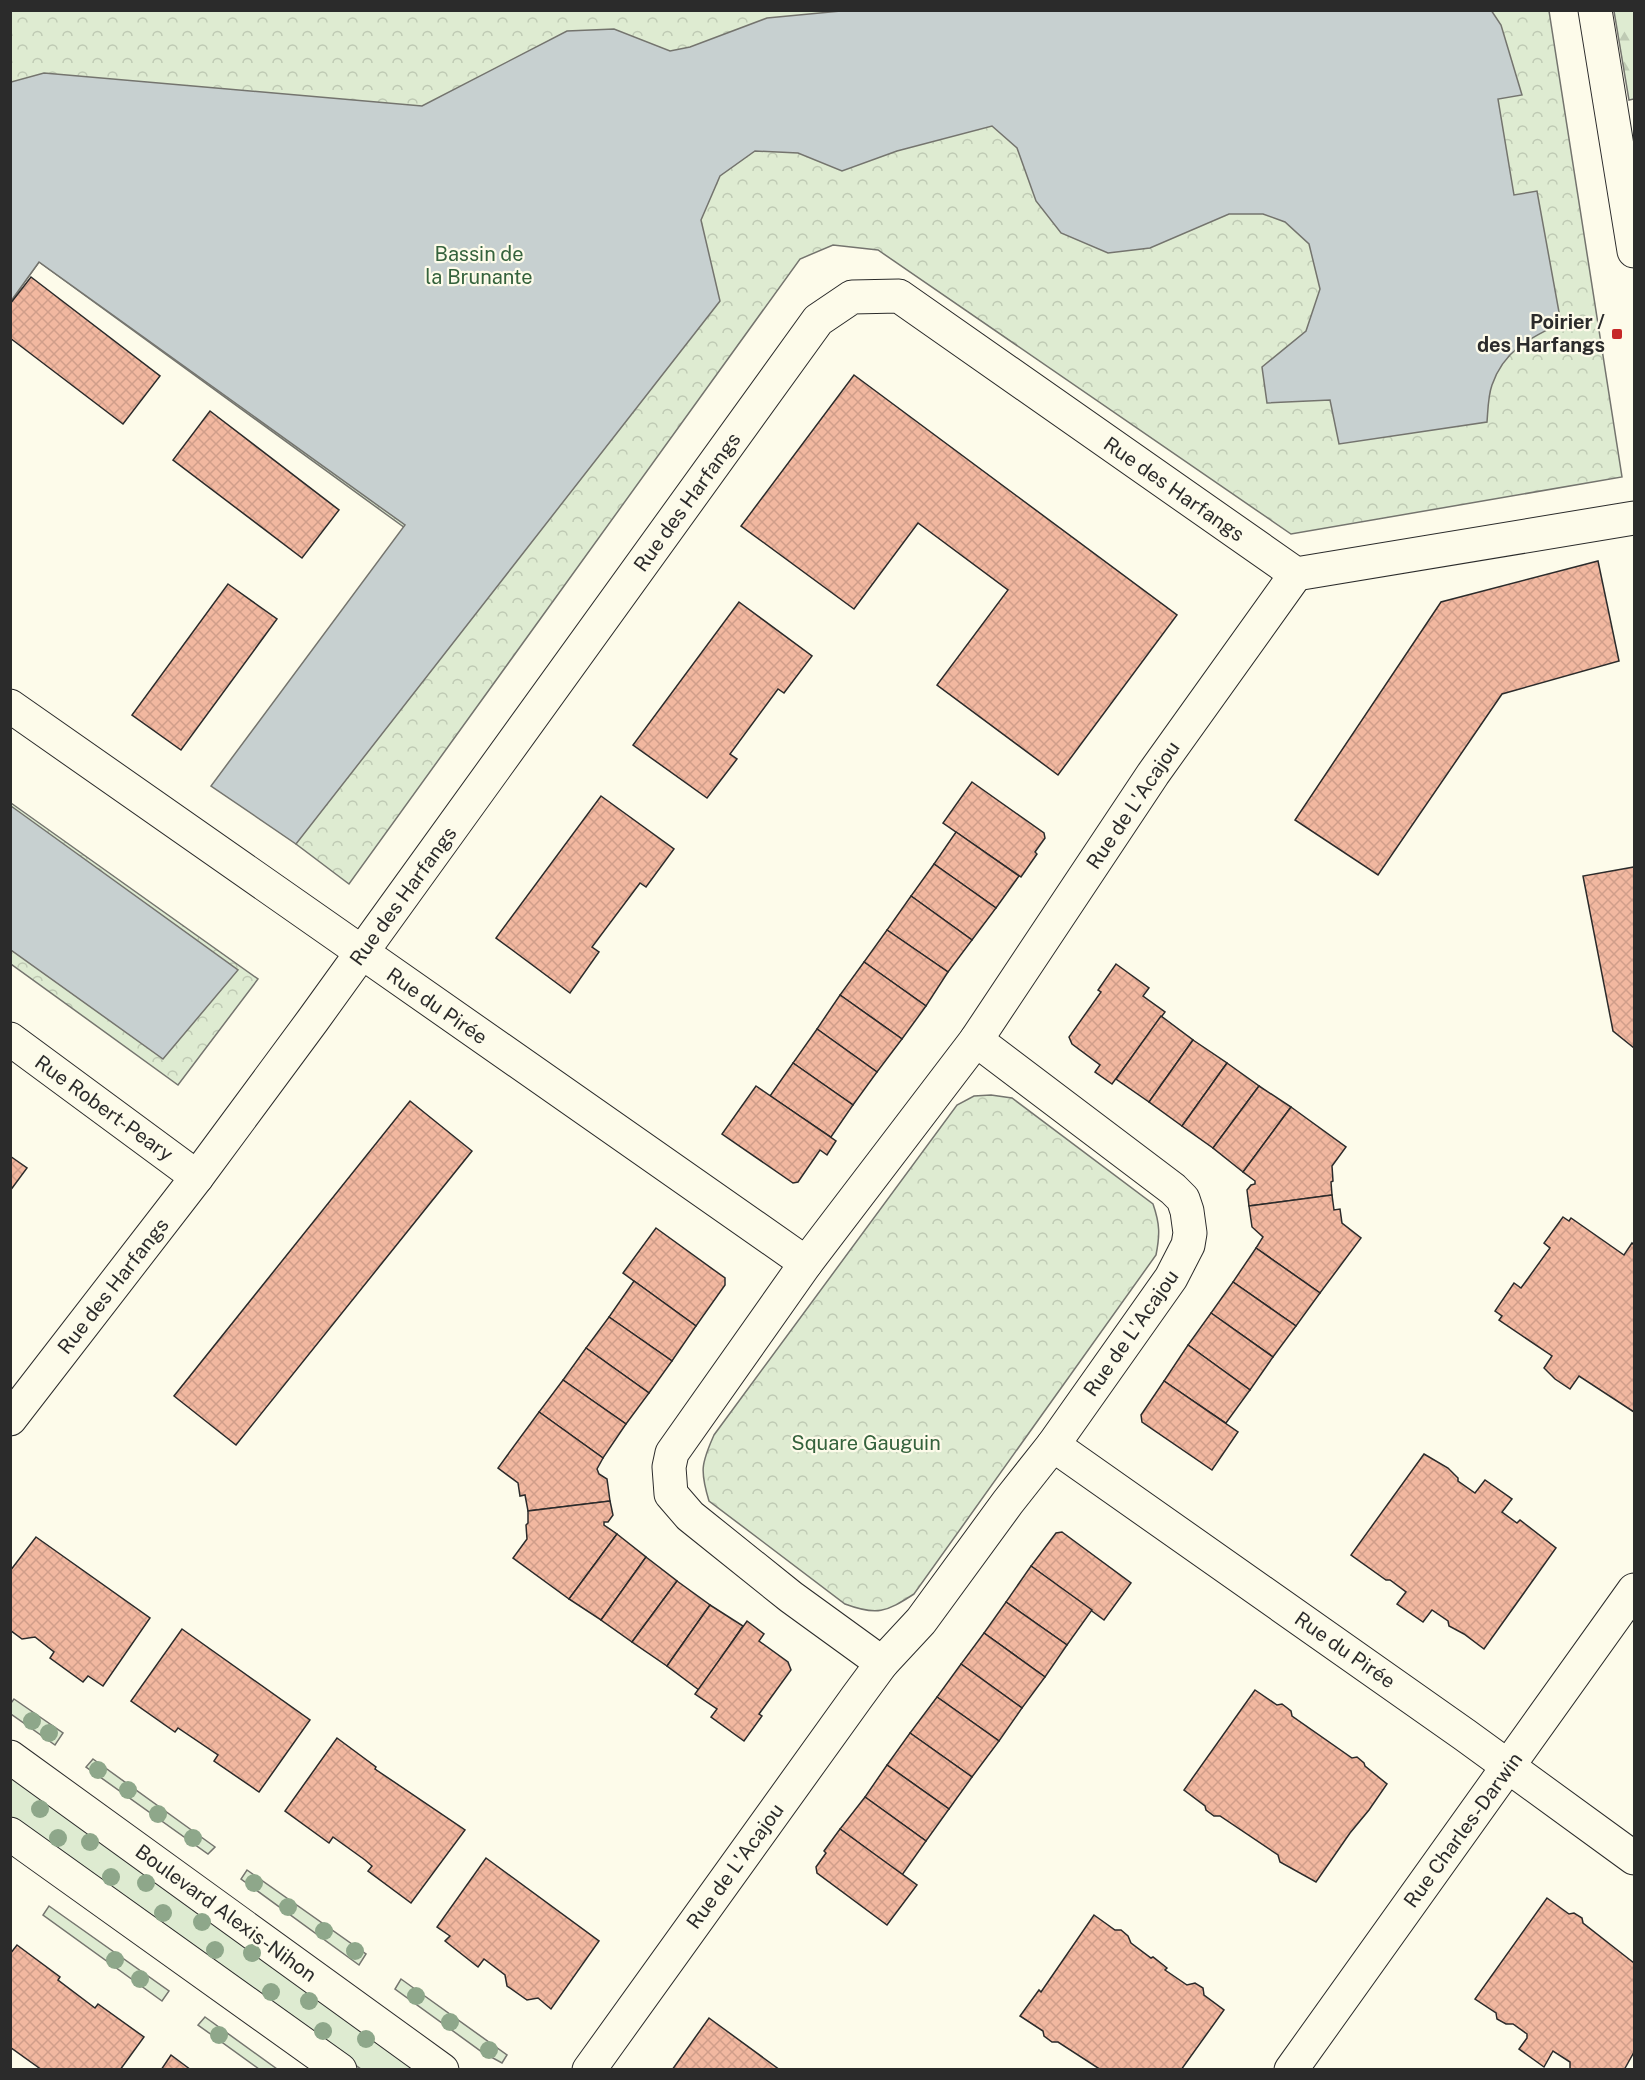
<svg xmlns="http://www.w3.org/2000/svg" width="1645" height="2080" font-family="'Public Sans',sans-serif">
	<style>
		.green { fill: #deebd1; stroke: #74746e; stroke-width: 1.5 }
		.forest { fill: url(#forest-firs); stroke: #74746e; stroke-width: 1.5 }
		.park { fill: url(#park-crowns); stroke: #74746e; stroke-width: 1.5 }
		.water { fill: #c7d0d0; stroke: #74746e; stroke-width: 1.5 }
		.building { fill: url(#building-cross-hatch); stroke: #2b2b2b; stroke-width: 1.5 }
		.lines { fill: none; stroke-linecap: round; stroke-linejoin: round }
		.minor-casing { stroke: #2b2b2b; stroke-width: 35 }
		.minor { stroke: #fdfbea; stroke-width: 33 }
		.tree { fill: #8ea78a }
		.poi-dot { fill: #c62828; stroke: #fdfbea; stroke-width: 2 }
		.labels { text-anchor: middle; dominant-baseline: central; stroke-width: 4.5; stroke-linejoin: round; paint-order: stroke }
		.park-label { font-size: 20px; fill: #34623c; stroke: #fdfbea }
		.poi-label { font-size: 20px; font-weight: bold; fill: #2b2b2b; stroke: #fdfbea; text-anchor: end }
		.street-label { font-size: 20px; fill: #2b2b2b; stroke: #fdfbea }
	</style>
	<defs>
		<pattern id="forest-firs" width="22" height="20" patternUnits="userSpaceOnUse" patternTransform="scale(1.5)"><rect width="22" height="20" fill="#deebd1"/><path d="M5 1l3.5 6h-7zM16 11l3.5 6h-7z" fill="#bfcab4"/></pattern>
		<pattern id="park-crowns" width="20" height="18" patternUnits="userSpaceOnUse" patternTransform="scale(1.5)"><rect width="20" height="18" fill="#deebd1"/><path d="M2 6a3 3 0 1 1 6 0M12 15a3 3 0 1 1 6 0" fill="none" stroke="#bfcab4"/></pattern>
		<pattern id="building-cross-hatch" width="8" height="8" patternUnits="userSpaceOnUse" patternTransform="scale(1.5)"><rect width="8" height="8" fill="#f2b8a0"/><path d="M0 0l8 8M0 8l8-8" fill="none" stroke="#d09e8a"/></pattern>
	</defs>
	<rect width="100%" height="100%" fill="#fdfbea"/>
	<g class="green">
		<polygon points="14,1699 63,1733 55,1745 11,1714 11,1703"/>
		<polygon points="93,1759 215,1847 208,1854 86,1767"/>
		<polygon points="10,1771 425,2069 361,2069 11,1820"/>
		<polygon points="247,1870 366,1954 359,1965 241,1879"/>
		<polygon points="49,1906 169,1991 162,2001 43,1915"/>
		<polygon points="401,1979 507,2055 502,2063 482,2052 395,1989"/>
		<polygon points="205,2017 277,2069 259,2069 198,2025"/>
	</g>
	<polygon class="forest" points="1614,11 1634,11 1634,99 1629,100"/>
	<g class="park">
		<polygon points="11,11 1549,11 1622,477 1291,534 878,250 833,245 800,259 349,884 296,844 405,528 39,262 11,301"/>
		<polygon points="11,803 258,979 178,1085 11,964"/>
		<path d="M991,1095L1012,1098L1153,1204C1160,1224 1160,1235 1156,1255L914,1594C886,1612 877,1616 845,1604L709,1501C700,1471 701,1464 714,1435L957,1105L974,1096Z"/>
	</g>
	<g class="water">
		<path d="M1491,10L1501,25L1522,95L1498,99L1514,195L1537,191L1561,323C1530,338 1504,350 1492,385C1488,396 1488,410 1487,422L1339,444L1330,400L1267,403L1262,367L1306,331L1320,289L1309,244L1285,222L1263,214H1229L1150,248L1108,253L1061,233L1036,201L1017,148L992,126L897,151L842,171L798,153L755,151L720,176L701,220L720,301L296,844L211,786L405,525L39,262L11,301V82L44,73L422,106L567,31L614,29L670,51L690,47L767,18L841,11Z"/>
		<polygon points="11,806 238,970 163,1059 11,950"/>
	</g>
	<g class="building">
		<polygon points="31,277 160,376 123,424 10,338 10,304"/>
		<polygon points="854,375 1177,615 1058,775 937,685 1008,590 918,523 854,609 741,526"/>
		<polygon points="210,411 339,510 302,558 173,460"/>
		<polygon points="1598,561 1619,661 1502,694 1378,875 1295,820 1441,602"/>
		<polygon points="228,584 277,619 181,750 132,715"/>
		<polygon points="739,602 812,656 784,693 778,689 730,754 737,759 707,798 633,745"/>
		<polygon points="972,782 1044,833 1045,838 1035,852 1037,854 1021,877 943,823"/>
		<polygon points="601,796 674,849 646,887 640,883 592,947 599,952 570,993 496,938"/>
		<polygon points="956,832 1019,876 996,908 934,864"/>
		<polygon points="934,864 996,908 972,940 911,896"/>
		<polygon points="1634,867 1634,1048 1613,1031 1583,876"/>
		<polygon points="911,896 972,940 948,972 887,930"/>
		<polygon points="887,930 948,972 926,1006 864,962"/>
		<polygon points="864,962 926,1006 902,1039 840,995"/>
		<polygon points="1116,964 1149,988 1143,996 1165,1012 1112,1084 1095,1072 1100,1065 1072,1044 1069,1037 1101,992 1098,990"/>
		<polygon points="840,995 902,1039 877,1072 817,1029"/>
		<polygon points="1161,1016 1193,1040 1149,1102 1116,1079"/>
		<polygon points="817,1029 877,1072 853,1105 793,1063"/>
		<polygon points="1193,1040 1227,1063 1182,1126 1149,1102"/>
		<polygon points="793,1063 853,1105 831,1137 770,1096"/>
		<polygon points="1227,1063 1259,1086 1213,1148 1182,1126"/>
		<polygon points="756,1086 836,1141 827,1155 820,1150 798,1182 793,1183 722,1134"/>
		<polygon points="1259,1086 1291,1107 1243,1172 1213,1148"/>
		<polygon points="410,1101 472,1151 236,1445 174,1396"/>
		<polygon points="1291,1107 1346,1147 1332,1166 1333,1181 1331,1182 1332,1195 1249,1206 1247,1190 1251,1185 1255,1184 1255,1181 1243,1172"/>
		<polygon points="10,1156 27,1168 10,1191"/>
		<polygon points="1332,1195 1334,1210 1340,1209 1342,1223 1361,1238 1320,1293 1256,1248 1263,1237 1252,1227 1249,1206"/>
		<polygon points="1563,1217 1569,1221 1571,1218 1624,1255 1632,1243 1634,1245 1634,1412 1579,1376 1570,1389 1555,1379 1544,1368 1552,1356 1499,1320 1502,1316 1495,1311 1514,1283 1521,1288 1550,1248 1544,1243"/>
		<polygon points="656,1228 725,1278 725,1285 696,1326 623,1273"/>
		<polygon points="1256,1248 1320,1293 1296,1326 1233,1282"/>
		<polygon points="634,1281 696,1326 672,1361 609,1317"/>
		<polygon points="1233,1282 1296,1326 1273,1357 1211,1313"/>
		<polygon points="1211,1313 1273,1357 1250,1390 1188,1345"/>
		<polygon points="609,1317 672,1361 649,1393 586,1348"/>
		<polygon points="1188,1345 1250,1390 1226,1423 1164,1381"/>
		<polygon points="586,1348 649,1393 626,1424 563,1380"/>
		<polygon points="563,1380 626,1424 603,1458 539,1412"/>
		<polygon points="1164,1381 1238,1432 1212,1470 1142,1422 1141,1415"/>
		<polygon points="539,1412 603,1458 597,1469 599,1474 607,1479 610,1501 528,1511 525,1495 520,1496 518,1483 498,1468"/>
		<polygon points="1424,1454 1448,1468 1458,1478 1458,1481 1475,1493 1485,1480 1512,1499 1502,1512 1517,1523 1520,1520 1556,1548 1484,1649 1464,1634 1449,1626 1448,1621 1432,1610 1423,1622 1397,1604 1406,1592 1390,1580 1386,1580 1351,1555"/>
		<polygon points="610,1501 613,1515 608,1522 604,1522 604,1525 617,1534 569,1599 513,1558 527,1539 526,1525 528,1523 528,1511"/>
		<polygon points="1062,1532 1131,1583 1104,1620 1031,1566 1056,1533"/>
		<polygon points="617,1534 646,1557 601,1620 569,1599"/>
		<polygon points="36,1537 150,1618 103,1686 88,1676 83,1682 50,1658 54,1652 35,1637 22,1639 10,1630 10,1571"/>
		<polygon points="646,1557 677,1581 632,1642 601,1620"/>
		<polygon points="1031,1566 1092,1610 1067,1645 1006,1602"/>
		<polygon points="677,1581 710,1605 667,1666 632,1642"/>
		<polygon points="1006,1602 1067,1645 1045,1677 984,1633"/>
		<polygon points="710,1605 743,1626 699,1690 667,1666"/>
		<polygon points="747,1621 764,1634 759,1641 788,1662 791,1670 759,1714 762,1716 744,1741 711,1717 717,1709 695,1694"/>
		<polygon points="182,1629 310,1720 259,1792 214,1761 218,1755 178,1728 175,1732 131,1701"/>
		<polygon points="984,1633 1045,1677 1022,1708 961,1664"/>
		<polygon points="961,1664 1022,1708 999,1741 937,1697"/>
		<polygon points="1255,1690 1277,1705 1282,1704 1291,1711 1292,1716 1352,1758 1357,1757 1364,1763 1365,1766 1387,1784 1369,1810 1350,1833 1316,1882 1280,1862 1278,1855 1220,1816 1214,1816 1206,1810 1205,1806 1184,1790"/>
		<polygon points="937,1697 999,1741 972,1777 910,1733"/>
		<polygon points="910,1733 972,1777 949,1809 887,1765"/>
		<polygon points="337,1738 376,1767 375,1769 465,1830 411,1903 368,1871 372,1866 365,1860 333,1837 329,1843 285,1811"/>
		<polygon points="887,1765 949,1809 926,1841 865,1797"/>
		<polygon points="865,1797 926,1841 902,1875 840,1829"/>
		<polygon points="840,1829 917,1885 887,1925 817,1873 816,1867 826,1853 824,1851"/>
		<polygon points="486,1858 599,1941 551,2009 538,1998 527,2000 507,1986 505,1975 484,1959 478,1967 445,1941 450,1936 437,1927"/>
		<polygon points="1547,1898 1569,1914 1574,1913 1582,1918 1583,1923 1634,1963 1634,2052 1624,2070 1570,2070 1570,2062 1553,2051 1544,2067 1519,2049 1527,2038 1527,2034 1513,2024 1506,2024 1497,2019 1496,2013 1475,1999"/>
		<polygon points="1094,1915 1115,1930 1121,1930 1128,1936 1131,1943 1151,1958 1153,1957 1167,1968 1165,1970 1187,1985 1195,1983 1203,1988 1204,1995 1224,2010 1181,2070 1101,2070 1058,2042 1052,2042 1044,2036 1043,2031 1020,2016 1039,1990 1041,1992"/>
		<polygon points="17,1945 60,1977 58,1980 95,2008 98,2004 144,2037 120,2070 42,2070 10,2047 10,1954"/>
		<polygon points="709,2018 780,2070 672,2070"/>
		<polygon points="171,2055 191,2070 161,2070"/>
	</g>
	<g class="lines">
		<defs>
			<g id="minor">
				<polyline points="1595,10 1634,251"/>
				<polyline points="10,706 806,1263"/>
				<polyline points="10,1039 197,1177"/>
				<polyline points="10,1419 197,1177 313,1020 818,320 852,297 899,296 1296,574 1634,518"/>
				<polyline points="1053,1445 1465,1735 1634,1858"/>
				<polyline points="882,1663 791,1597 690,1516 671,1494 669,1467 672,1453 806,1263 976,1040 1153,774 1296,574"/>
				<polyline points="10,1757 442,2070"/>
				<polyline points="10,1834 340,2070"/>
				<polyline points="589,2070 857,1697 882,1663 921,1621 1008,1502 1053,1445 1171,1278 1188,1245 1190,1233 1187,1211 1183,1199 1173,1189 976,1040"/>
				<polyline points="1291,2070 1634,1590"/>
			</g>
		</defs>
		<use href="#minor" class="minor-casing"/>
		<use href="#minor" class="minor"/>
	</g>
	<g class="tree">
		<circle cx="32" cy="1721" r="9"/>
		<circle cx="49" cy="1733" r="9"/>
		<circle cx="98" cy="1770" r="9"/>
		<circle cx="128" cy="1790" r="9"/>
		<circle cx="40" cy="1809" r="9"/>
		<circle cx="158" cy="1814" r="9"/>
		<circle cx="58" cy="1838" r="9"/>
		<circle cx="193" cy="1838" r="9"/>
		<circle cx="90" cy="1842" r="9"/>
		<circle cx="111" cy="1877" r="9"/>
		<circle cx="146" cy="1883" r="9"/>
		<circle cx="254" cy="1883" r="9"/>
		<circle cx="288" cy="1907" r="9"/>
		<circle cx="163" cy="1913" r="9"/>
		<circle cx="202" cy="1922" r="9"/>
		<circle cx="324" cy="1931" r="9"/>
		<circle cx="215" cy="1950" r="9"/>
		<circle cx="355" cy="1951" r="9"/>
		<circle cx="252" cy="1953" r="9"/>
		<circle cx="115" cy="1960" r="9"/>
		<circle cx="140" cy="1979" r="9"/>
		<circle cx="271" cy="1992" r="9"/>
		<circle cx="416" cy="1996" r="9"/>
		<circle cx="309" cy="2001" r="9"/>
		<circle cx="450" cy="2022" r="9"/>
		<circle cx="323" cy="2031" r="9"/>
		<circle cx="219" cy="2035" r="9"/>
		<circle cx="366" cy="2039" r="9"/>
		<circle cx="489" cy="2050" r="9"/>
	</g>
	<rect class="poi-dot" x="1611" y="328" width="12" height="12" rx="3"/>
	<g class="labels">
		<g class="park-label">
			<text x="479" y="254">Bassin de<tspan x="479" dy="23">la Brunante</tspan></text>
			<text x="866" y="1443">Square Gauguin</text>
		</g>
		<g class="poi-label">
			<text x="1605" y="322">Poirier /<tspan x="1605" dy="23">des Harfangs</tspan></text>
		</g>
		<g class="street-label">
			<text transform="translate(1174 489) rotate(35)">Rue des Harfangs</text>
			<text transform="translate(687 502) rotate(-54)">Rue des Harfangs</text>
			<text transform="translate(1133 805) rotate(-56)">Rue de L'Acajou</text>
			<text transform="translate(403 896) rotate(-54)">Rue des Harfangs</text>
			<text transform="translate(437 1006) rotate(35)">Rue du Pirée</text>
			<text transform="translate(104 1108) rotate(36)">Rue Robert-Peary</text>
			<text transform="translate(113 1286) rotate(-52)">Rue des Harfangs</text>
			<text transform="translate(1131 1333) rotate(-55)">Rue de L'Acajou</text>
			<text transform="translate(1345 1650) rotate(35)">Rue du Pirée</text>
			<text transform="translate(1463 1830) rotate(-54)">Rue Charles-Darwin</text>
			<text transform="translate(735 1866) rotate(-54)">Rue de L'Acajou</text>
			<text transform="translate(226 1913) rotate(36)">Boulevard Alexis-Nihon</text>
		</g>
	</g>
	<rect width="1645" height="2080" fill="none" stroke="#2b2b2b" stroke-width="24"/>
</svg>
